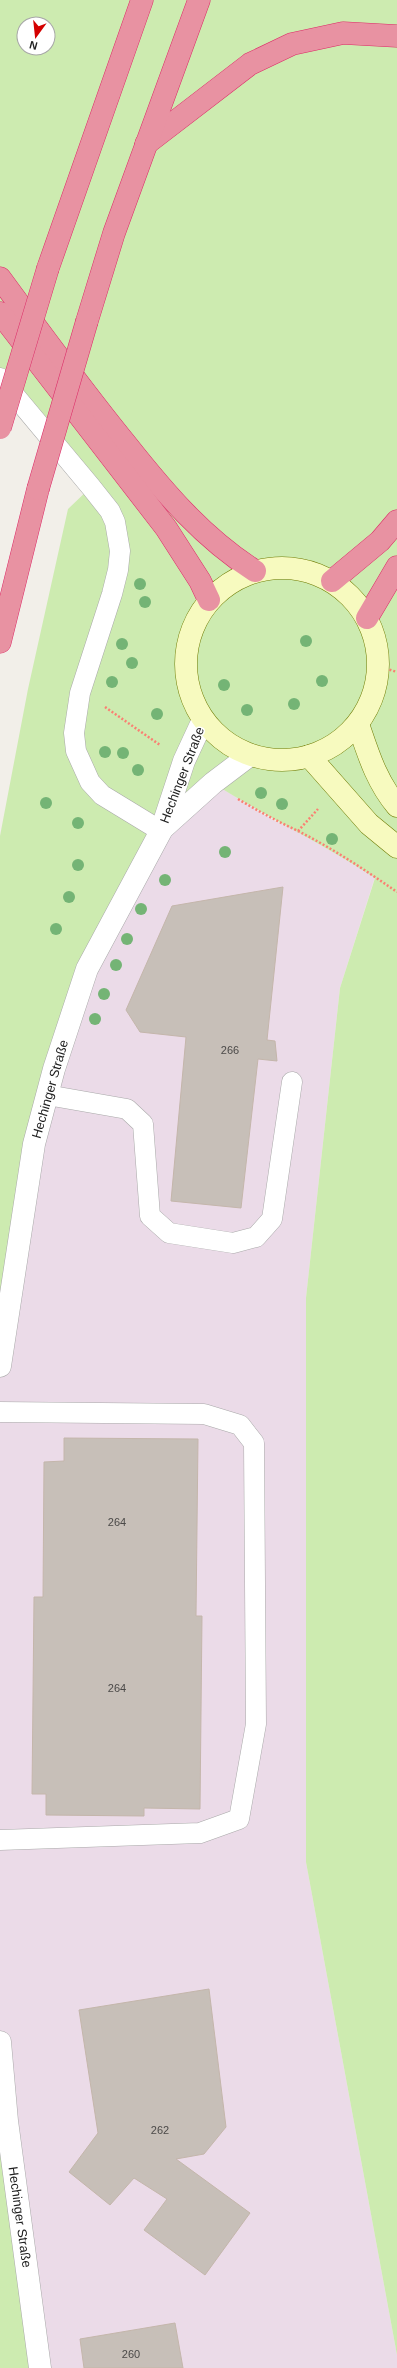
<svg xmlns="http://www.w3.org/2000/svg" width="397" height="2368" font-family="Arial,sans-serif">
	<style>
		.industrial { fill: #ebdbe8 }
		.grass { fill: #cdebb0; fill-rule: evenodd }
		.building { fill: #c7bfb8; stroke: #c4b6ab }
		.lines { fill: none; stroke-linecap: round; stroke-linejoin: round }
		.lane-casing { stroke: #a9a9a9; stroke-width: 21 }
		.street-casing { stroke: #a9a9a9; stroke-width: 23 }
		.secondary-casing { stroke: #707d05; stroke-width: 23 }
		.highway-casing { stroke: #dc2a67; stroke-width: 23 }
		.path { stroke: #fa8072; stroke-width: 2.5; stroke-dasharray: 2 2; stroke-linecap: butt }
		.lane { stroke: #fff; stroke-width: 20 }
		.street { stroke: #fff; stroke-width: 22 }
		.secondary { stroke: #f7fabf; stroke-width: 22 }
		.highway { stroke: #e892a2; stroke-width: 22 }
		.highway-bridge-casing { stroke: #dc2a67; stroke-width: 23; stroke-linecap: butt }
		.highway-bridge { stroke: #e892a2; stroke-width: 22 }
		.tree { fill: #74b475 }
		.labels { text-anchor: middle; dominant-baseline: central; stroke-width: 3; stroke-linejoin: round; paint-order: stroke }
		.number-label { font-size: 11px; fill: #4b4948 }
		.street-label { font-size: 13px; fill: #222; stroke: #fff }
	</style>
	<rect width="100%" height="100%" fill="#f2efe9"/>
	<polygon class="industrial" points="213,783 273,820 298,831 375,877 340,988 306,1298 306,1862 397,2355 397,2368 40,2368 0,2042 0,1366 54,1069 161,831"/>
	<g class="grass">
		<path d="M0,0H397V2355L306,1862V1298L340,988L375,878C322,843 266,817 213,783L161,831L54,1069L0,1366V836L28,689L68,509L91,487L0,378ZM24,24H48V48H24Z"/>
		<polygon points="0,2042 40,2368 0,2368"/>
	</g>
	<g class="building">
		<polygon points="283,887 267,1040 275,1041 277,1061 258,1059 241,1208 171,1201 186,1037 140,1032 126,1010 172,906"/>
		<polygon points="64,1438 198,1439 196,1616 202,1616 200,1809 144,1808 144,1816 46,1815 46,1794 32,1794 34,1597 43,1597 44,1462 64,1461"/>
		<polygon points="209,1989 226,2127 204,2154 176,2159 250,2213 205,2275 144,2230 167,2199 134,2178 110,2205 69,2172 98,2133 79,2010"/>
		<polygon points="175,2323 183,2368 84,2368 80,2339"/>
	</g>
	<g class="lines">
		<defs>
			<g id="lane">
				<polyline points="0,378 91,487 110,511 115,522 120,551 118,570 112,594 80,693 74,733 76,751 90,782 102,795 161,831"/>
				<polyline points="47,1095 127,1109 143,1124 150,1216 169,1233 233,1243 256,1237 272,1219 292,1082"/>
				<polyline points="0,1412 204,1414 240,1425 254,1443 256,1724 239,1819 200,1833 0,1840"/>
			</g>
			<g id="street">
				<polyline points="163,828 213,783 250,755"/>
				<polyline points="0,1366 34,1144 54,1069 87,969 161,831 184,761 203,720"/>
				<polyline points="0,2042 7,2121 40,2368"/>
			</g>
			<g id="secondary">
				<circle cx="282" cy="664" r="96"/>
				<path d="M358,724C368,753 376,781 397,806"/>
				<polyline points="309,756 369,824 397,847"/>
			</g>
			<g id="highway">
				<polyline points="146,144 250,64 292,44 343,33 397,36"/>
				<polyline points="48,268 142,0"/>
				<path d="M0,278C41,334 82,390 126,444C164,492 203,538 255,571"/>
				<polyline points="0,313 166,528 200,581 209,600"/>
				<polyline points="87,321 114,233 199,0"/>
				<polyline points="332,581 380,541 397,521"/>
				<polyline points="367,618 397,567"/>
				<polyline points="0,642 38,489"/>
			</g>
		</defs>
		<use href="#lane" class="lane-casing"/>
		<use href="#street" class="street-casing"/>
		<use href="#secondary" class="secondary-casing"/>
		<use href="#highway" class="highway-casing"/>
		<g class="path">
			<polyline points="378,666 397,672"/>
			<polyline points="105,707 160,745"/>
			<path d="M238,799C258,811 277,821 298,831C332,848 365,870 397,892"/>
			<polyline points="298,831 318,809"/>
		</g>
		<use href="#lane" class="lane"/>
		<use href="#street" class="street"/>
		<use href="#secondary" class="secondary"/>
		<use href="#highway" class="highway"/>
		<defs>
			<g id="highway-bridge">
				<polyline points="0,428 48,268"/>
				<polyline points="38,489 87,321"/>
			</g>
		</defs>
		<use href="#highway-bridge" class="highway-bridge-casing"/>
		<use href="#highway-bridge" class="highway-bridge"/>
	</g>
	<g class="tree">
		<circle cx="140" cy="584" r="6"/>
		<circle cx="145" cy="602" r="6"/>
		<circle cx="306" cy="641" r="6"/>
		<circle cx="122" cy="644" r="6"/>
		<circle cx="132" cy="663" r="6"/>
		<circle cx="322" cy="681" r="6"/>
		<circle cx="112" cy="682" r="6"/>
		<circle cx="224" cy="685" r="6"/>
		<circle cx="294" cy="704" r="6"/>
		<circle cx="247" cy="710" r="6"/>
		<circle cx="157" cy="714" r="6"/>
		<circle cx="105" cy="752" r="6"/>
		<circle cx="123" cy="753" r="6"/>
		<circle cx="138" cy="770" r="6"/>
		<circle cx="261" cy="793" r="6"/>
		<circle cx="46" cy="803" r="6"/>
		<circle cx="282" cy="804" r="6"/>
		<circle cx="78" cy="823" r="6"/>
		<circle cx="332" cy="839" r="6"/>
		<circle cx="225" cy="852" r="6"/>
		<circle cx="78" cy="865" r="6"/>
		<circle cx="165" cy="880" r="6"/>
		<circle cx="69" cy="897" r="6"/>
		<circle cx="141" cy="909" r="6"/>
		<circle cx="56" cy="929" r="6"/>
		<circle cx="127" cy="939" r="6"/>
		<circle cx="116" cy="965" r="6"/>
		<circle cx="104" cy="994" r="6"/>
		<circle cx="95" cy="1019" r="6"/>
	</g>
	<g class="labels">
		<g class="number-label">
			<text x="230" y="1050">266</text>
			<text x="117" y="1522">264</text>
			<text x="117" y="1688">264</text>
			<text x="160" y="2130">262</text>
			<text x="131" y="2354">260</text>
		</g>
		<g class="street-label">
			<text transform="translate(182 775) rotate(-69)">Hechinger Straße</text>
			<text transform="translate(50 1089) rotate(-74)">Hechinger Straße</text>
			<text transform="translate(20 2217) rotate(82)">Hechinger Straße</text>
		</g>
	</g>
	<g transform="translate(36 36) rotate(195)"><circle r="19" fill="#ffffff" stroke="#a7a7a7"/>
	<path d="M0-3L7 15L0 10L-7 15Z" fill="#d40000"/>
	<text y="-6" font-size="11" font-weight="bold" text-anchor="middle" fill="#222222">N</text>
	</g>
</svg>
